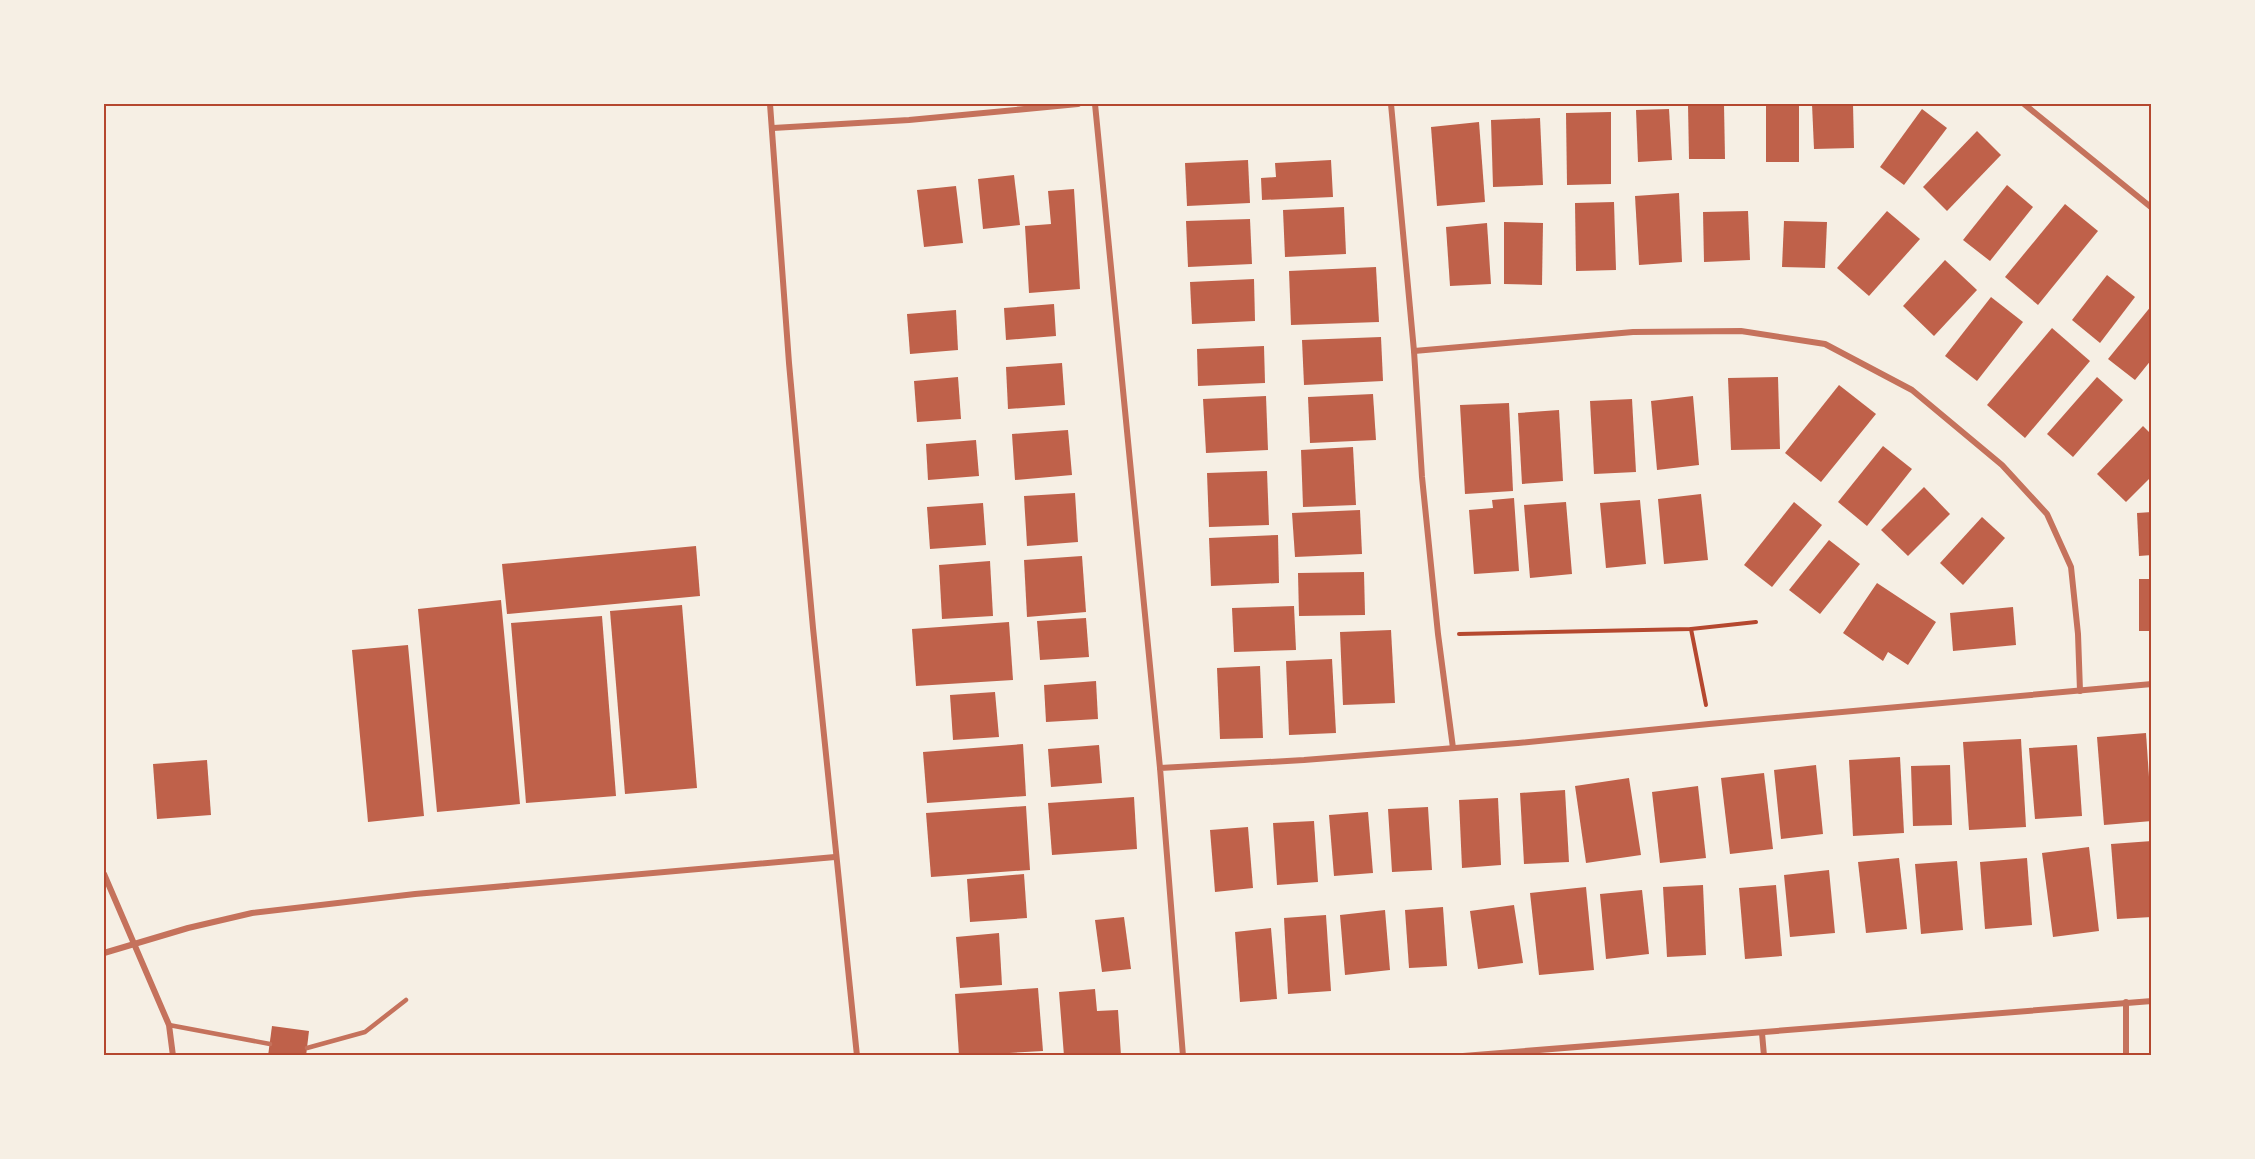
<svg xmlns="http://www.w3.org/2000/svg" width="2255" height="1159" font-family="'Zilla Slab',serif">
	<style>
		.building { fill: #bf614a }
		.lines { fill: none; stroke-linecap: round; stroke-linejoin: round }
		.path { stroke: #b5482f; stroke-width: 4 }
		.service { stroke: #c5725c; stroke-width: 4.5 }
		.minor { stroke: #c5725c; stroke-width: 6 }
		.neatline { fill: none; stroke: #b5482f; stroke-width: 2 }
	</style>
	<rect width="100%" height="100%" fill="#f6efe4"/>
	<g class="building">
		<polygon points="1688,104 1724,104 1725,159 1689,159"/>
		<rect x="1766" y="104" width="33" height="58"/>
		<polygon points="1812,104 1853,104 1854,148 1814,149"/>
		<polygon points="1669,109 1672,160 1638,162 1636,110"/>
		<polygon points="1922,109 1947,128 1904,185 1880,167"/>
		<polygon points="1611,112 1611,184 1567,185 1566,113"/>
		<polygon points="1540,118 1543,185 1493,187 1491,120"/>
		<polygon points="1479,122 1485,202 1437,206 1431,127"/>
		<polygon points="1977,131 2001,155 1947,211 1923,187"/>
		<polygon points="1248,160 1250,203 1187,206 1185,163"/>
		<polygon points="1331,160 1333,197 1262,200 1261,178 1276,177 1275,163"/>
		<polygon points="1014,175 1020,225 983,229 978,179"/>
		<polygon points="2007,185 2033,207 1990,261 1963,240"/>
		<polygon points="956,186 963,243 924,247 917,190"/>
		<polygon points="1074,189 1080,289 1029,293 1025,226 1051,224 1048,191"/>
		<polygon points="1679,193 1682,262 1639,265 1635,196"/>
		<polygon points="1614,202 1616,270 1576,271 1575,203"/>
		<polygon points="2065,204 2098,231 2038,305 2005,277"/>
		<polygon points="1344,207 1346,254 1285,257 1283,210"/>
		<polygon points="1748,211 1750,260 1704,262 1703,212"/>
		<polygon points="1887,211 1920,239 1869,296 1837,268"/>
		<polygon points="1250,219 1252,264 1188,267 1186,221"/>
		<polygon points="1784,221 1827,222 1825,268 1782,267"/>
		<polygon points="1504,222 1543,223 1542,285 1504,284"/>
		<polygon points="1487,223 1491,284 1450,286 1446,227"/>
		<polygon points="1945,260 1977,290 1934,336 1903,306"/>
		<polygon points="1376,267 1379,322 1291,325 1289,271"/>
		<polygon points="2107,275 2135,297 2100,343 2072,320"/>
		<polygon points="1254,279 1255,321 1192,324 1190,282"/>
		<polygon points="1991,297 2023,322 1977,381 1945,356"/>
		<polygon points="1054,304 1056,336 1006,340 1004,308"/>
		<polygon points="2152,305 2152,359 2135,380 2108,359"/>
		<polygon points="956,310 958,350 910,354 907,314"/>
		<polygon points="2052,328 2090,361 2025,438 1987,405"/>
		<polygon points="1381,337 1383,381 1304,385 1302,340"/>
		<polygon points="1264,346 1265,383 1198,386 1197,349"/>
		<polygon points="1062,363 1065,405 1008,409 1006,367"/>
		<polygon points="958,377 961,419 917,422 914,381"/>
		<polygon points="1778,377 1780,449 1731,450 1728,378"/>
		<polygon points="2097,377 2123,400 2073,457 2047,434"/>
		<polygon points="1839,385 1876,414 1821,482 1785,453"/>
		<polygon points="1373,394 1376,440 1310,443 1308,397"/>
		<polygon points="1266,396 1268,450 1206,453 1203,399"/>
		<polygon points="1693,396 1699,465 1657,470 1651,401"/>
		<polygon points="1632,399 1636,472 1594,474 1590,401"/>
		<polygon points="1509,403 1513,491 1465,494 1460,405"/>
		<polygon points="1559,410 1563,481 1522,484 1518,413"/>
		<polygon points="2143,426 2152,435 2152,476 2126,502 2097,474"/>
		<polygon points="1068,430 1072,475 1015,480 1012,434"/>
		<polygon points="976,440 979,476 928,480 926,444"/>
		<polygon points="1883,446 1912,469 1867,526 1838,502"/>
		<polygon points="1353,447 1356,505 1303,507 1301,450"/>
		<polygon points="1267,471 1269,525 1209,527 1207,473"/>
		<polygon points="1924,487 1950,514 1908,556 1881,530"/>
		<polygon points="1075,493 1078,542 1027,546 1024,496"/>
		<polygon points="1701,494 1708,560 1664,564 1658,499"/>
		<polygon points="1514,498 1519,571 1474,574 1469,510 1493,508 1492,500"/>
		<polygon points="1640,500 1646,564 1606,568 1600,503"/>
		<polygon points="1566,502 1572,574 1530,578 1524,505"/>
		<polygon points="1794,502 1822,525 1772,587 1744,565"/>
		<polygon points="983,503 986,545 930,549 927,507"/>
		<polygon points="1360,510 1362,554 1295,557 1292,513"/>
		<polygon points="2152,512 2152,555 2139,556 2137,513"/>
		<polygon points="1982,517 2005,538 1963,585 1940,563"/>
		<polygon points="1278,535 1279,583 1211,586 1209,538"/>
		<polygon points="1829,540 1860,564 1820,614 1789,590"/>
		<polygon points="696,546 700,596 507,614 502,564"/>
		<polygon points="1082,556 1086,612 1027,617 1024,560"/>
		<polygon points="990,561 993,616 942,619 939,565"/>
		<polygon points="1364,572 1365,615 1299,616 1298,573"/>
		<rect x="2139" y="579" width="13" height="52"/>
		<polygon points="1877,583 1936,622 1908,665 1888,652 1883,661 1843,633"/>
		<polygon points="501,600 520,804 437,812 418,609"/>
		<polygon points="682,605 697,788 625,794 610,611"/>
		<polygon points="1294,606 1296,650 1234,652 1232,608"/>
		<polygon points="2013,607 2016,645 1953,651 1950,613"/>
		<polygon points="602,616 616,796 526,803 511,623"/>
		<polygon points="1086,618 1089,657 1040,660 1037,621"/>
		<polygon points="1009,622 1013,680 916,686 912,629"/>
		<polygon points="1391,630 1395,703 1343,705 1340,632"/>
		<polygon points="408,645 424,816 368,822 352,650"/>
		<polygon points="1332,659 1336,733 1289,735 1286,661"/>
		<polygon points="1260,666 1263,738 1220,739 1217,668"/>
		<polygon points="1096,681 1098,719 1046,722 1044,685"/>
		<polygon points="995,692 999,737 953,740 950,695"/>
		<polygon points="2146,733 2152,821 2104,825 2097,737"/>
		<polygon points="2021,739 2026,827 1969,830 1963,742"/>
		<polygon points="1023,744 1026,796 927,803 923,752"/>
		<polygon points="1099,745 1102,783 1051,787 1048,749"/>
		<polygon points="2077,745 2082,816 2035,819 2029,748"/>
		<polygon points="1900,757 1904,833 1853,836 1849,760"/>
		<polygon points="207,760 211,815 157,819 153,764"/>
		<polygon points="1816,765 1823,834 1781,839 1774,770"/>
		<polygon points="1950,765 1952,825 1913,826 1911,766"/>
		<polygon points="1764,773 1773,849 1730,854 1721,778"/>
		<polygon points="1629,778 1641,855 1586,863 1575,786"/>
		<polygon points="1698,786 1706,858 1660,863 1652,792"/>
		<polygon points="1565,790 1569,862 1524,864 1520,793"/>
		<polygon points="1134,797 1137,849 1052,855 1048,803"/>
		<polygon points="1498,798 1501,865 1462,868 1459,800"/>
		<polygon points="1026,806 1030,870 931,877 926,813"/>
		<polygon points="1428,807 1432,870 1392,872 1388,809"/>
		<polygon points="1368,812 1373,873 1334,876 1329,815"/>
		<polygon points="1314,821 1318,882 1277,885 1273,823"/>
		<polygon points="1248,827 1253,888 1215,892 1210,830"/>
		<polygon points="2152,841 2152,917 2117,919 2111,844"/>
		<polygon points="2089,847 2099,931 2053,937 2042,853"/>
		<polygon points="1899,858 1907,929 1866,933 1858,862"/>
		<polygon points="2027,858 2032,925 1985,929 1980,862"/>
		<polygon points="1957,861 1963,930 1921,934 1915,864"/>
		<polygon points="1829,870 1835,933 1790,937 1784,875"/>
		<polygon points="1024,874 1027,918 970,922 967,879"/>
		<polygon points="1703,885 1706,955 1667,957 1663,887"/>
		<polygon points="1776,885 1782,956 1745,959 1739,888"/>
		<polygon points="1586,887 1594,970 1539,975 1530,893"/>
		<polygon points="1642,890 1649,954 1606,959 1600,894"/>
		<polygon points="1514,905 1523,963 1478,969 1470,911"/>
		<polygon points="1443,907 1447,966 1409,968 1405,910"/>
		<polygon points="1385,910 1390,970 1345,975 1340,915"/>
		<polygon points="1326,915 1331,991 1288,994 1284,918"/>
		<polygon points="1124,917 1131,969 1102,972 1095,920"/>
		<polygon points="1271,928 1277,999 1240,1002 1235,932"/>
		<polygon points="999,933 1002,985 960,988 956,937"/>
		<polygon points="1038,988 1043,1051 959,1056 955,994"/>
		<polygon points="1095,989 1097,1011 1118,1010 1121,1056 1064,1056 1059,992"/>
		<polygon points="272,1026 309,1031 306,1056 268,1056"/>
	</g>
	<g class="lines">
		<g class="path">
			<polyline points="1691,629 1706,705"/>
			<polyline points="1459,634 1691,629 1756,622"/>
		</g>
		<g class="service">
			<polyline points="169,1025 270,1044"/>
			<polyline points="307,1048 365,1032 406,1000"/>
		</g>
		<g class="minor">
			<polyline points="770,104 789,363 813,628 857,1056"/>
			<polyline points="1095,104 1160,768"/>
			<polyline points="1391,104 1414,351 1422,477 1438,634 1453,748"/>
			<polyline points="2024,104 2152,208"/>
			<polyline points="773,128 909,120 1078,104"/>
			<polyline points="1414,351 1633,332 1741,331 1825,344 1912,390 2002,465 2047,514 2071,567 2078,634 2080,691"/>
			<polyline points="104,874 169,1025 173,1056"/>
			<polyline points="104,953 188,928 252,913 415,894 835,857"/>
			<polyline points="2126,1002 2126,1056"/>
			<polyline points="1762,1033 1764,1056"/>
			<polyline points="1183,1056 1160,768 1304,760 1518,743 1709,724 2152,684"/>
			<polyline points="1463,1056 2152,1001"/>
		</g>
	</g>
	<rect width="2255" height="1159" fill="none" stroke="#f6efe4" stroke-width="210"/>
	<rect x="105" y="105" width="2045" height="949" class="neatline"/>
</svg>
